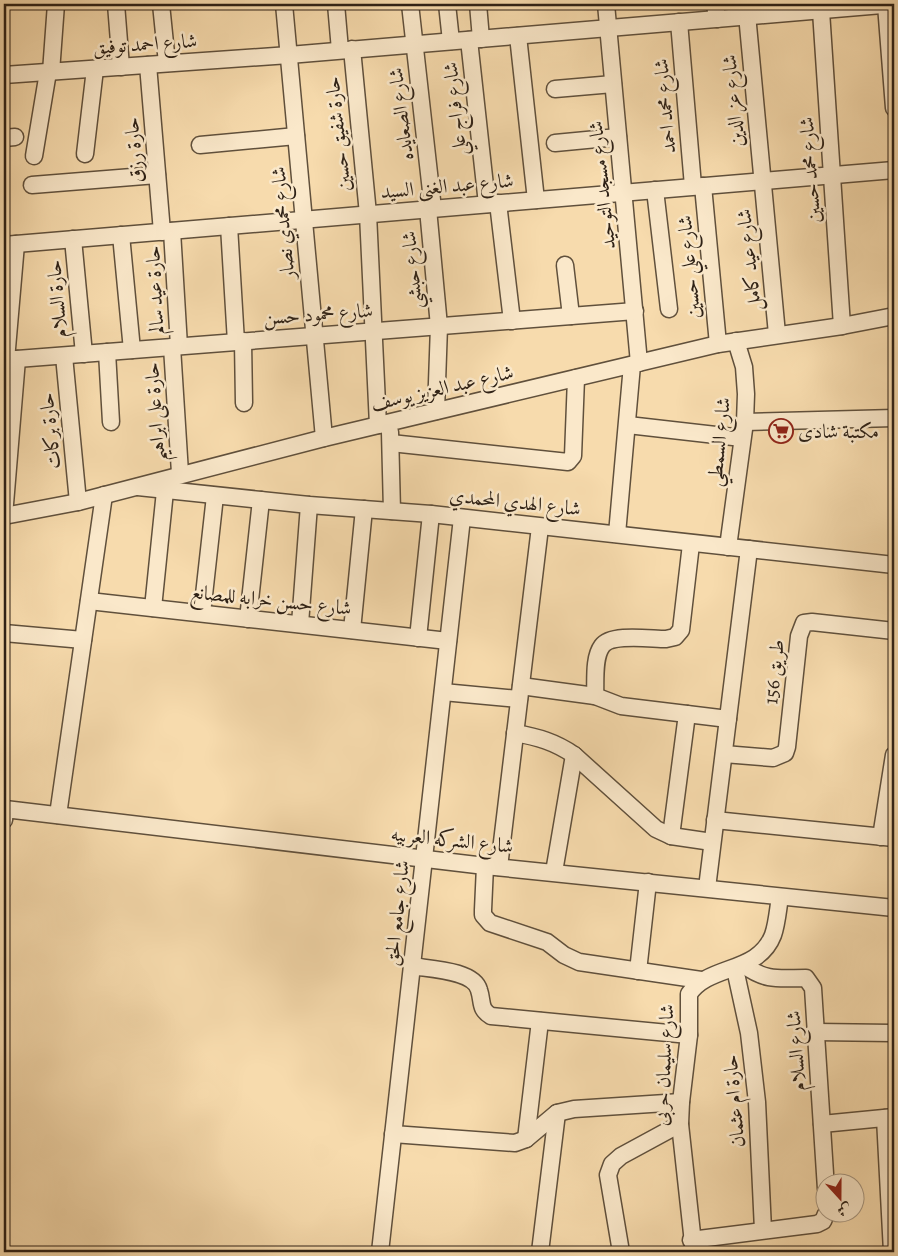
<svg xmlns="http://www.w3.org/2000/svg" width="898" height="1256" font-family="Alegreya,Amiri,serif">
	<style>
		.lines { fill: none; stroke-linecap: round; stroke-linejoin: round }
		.minor-casing { stroke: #60503c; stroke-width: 19 }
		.minor { stroke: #fae8ca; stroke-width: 16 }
		.labels { text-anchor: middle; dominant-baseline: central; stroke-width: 5; stroke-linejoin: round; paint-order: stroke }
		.street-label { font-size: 20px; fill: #2e2116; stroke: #fae8ca }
		.poi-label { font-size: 20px; fill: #2e2116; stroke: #fae8ca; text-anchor: start }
	</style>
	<rect width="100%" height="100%" fill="#f7dbad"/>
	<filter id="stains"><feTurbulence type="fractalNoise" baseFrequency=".004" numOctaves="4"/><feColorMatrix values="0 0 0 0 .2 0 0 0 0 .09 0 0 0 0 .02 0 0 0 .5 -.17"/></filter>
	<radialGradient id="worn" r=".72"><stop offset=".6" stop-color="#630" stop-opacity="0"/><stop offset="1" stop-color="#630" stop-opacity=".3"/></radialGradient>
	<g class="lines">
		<defs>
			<g id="minor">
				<polyline points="116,4 121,67"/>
				<polyline points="161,4 167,63"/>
				<polyline points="284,4 324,438"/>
				<polyline points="336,4 340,50"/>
				<polyline points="410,4 433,209"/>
				<polyline points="447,4 451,41"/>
				<polyline points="478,4 481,39"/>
				<polyline points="606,4 639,363"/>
				<polyline points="715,4 717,19"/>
				<polyline points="746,4 777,334"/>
				<polyline points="886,5 894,108"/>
				<polyline points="821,11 842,326"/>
				<polyline points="679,22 693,186"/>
				<polyline points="518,36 536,200"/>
				<polyline points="469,40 487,204"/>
				<polyline points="352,49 368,214 378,425"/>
				<polyline points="148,65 162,232"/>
				<polyline points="51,72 56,4"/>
				<polyline points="4,75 289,55 894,4"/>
				<polyline points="555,89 613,84"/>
				<polyline points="4,138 15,137"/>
				<polyline points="555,143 618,137"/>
				<polyline points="200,145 296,136"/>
				<polyline points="85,154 95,69"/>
				<polyline points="34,156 48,72"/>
				<polyline points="32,185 157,175"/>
				<polyline points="703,186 718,344"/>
				<polyline points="655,190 669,309"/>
				<polyline points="498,203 512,321"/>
				<polyline points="428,209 439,326 436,411"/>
				<polyline points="229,226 236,342"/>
				<polyline points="172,231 179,346"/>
				<polyline points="121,235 132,350"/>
				<polyline points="73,239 84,354"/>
				<polyline points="4,245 894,170"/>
				<polyline points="565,265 571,316"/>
				<polyline points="243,341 244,403"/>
				<polyline points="172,347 180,473"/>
				<polyline points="107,352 111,422"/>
				<polyline points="64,356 78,502"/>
				<polyline points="4,360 635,311"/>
				<polyline points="6,360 16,244"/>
				<polyline points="745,422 894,418"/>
				<polyline points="628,425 742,438"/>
				<polyline points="390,432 392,511"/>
				<polyline points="391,443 568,462 573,456 576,378"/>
				<polyline points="138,487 309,505 431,514 894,565"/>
				<polyline points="4,516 78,502 324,438 718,344 842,326 894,316"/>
				<polyline points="4,516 17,359"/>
				<polyline points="617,534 632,365"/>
				<polyline points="728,547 745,422 746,394 744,367 736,341"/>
				<polyline points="89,601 448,641"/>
				<polyline points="153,608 165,491"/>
				<polyline points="202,613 215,496"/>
				<polyline points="248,619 261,500"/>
				<polyline points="300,624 309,505"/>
				<polyline points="352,630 364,509"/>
				<polyline points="4,633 83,640"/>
				<polyline points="418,638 431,514"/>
				<polyline points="521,686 595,696 621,706 728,719"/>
				<polyline points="443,692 519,699"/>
				<path d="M595,696C596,682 593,658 602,646C611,633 650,639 666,639L675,637L681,630L691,544"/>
				<path d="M515,733C538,737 555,742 574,755L656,829L671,836L712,842"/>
				<polyline points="724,754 773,758 785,753 787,747 799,636 804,623 812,622 894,631"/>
				<polyline points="58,815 104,495"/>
				<polyline points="4,820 5,809 485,866 894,908"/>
				<polyline points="715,820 894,838"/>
				<polyline points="671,836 687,714"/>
				<polyline points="881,837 894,755"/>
				<polyline points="485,866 483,910 483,915 490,923 547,942 564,955 579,962 701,980"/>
				<polyline points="499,867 540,527"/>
				<polyline points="554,872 574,755"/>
				<polyline points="707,888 749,549"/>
				<path d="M744,965C766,982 781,978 806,978L813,988L826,1189"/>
				<path d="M412,966C429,969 474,970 479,990C483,1002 479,1009 491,1016L689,1035"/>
				<polyline points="735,969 749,1033 757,1102 763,1230"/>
				<polyline points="638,971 648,882"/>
				<polyline points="816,1032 892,1033"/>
				<polyline points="885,1118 892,1252"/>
				<polyline points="822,1124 894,1117"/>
				<polyline points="393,1134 515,1143 526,1139 557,1113 574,1109 681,1102"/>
				<polyline points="526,1139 540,1021"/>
				<polyline points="691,1240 817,1224 823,1221 826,1214"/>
				<polyline points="380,1252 462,518"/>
				<polyline points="540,1252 557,1113"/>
				<polyline points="621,1252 608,1175 612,1164 621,1156 680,1124"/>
				<path d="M694,1252L680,1124L681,1102L689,1035V994C709,964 758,974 773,935C777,924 778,909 780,897"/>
			</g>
		</defs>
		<use href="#minor" class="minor-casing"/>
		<use href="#minor" class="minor"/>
	</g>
	<defs>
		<symbol id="supermarket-ring" viewBox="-11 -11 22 22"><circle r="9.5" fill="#fae8ca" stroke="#8f2418" stroke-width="1.5"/><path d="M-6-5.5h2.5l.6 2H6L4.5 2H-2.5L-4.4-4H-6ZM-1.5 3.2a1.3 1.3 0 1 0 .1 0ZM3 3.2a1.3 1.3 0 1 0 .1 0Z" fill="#8f2418"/></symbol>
	</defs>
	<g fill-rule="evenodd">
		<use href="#supermarket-ring" x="767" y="417" width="28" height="28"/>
	</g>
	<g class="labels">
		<g class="street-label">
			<text transform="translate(145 44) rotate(-4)">شارع احمد توفيق</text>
			<text transform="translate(733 101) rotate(-95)">شارع عز الدين</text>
			<text transform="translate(665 106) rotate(-95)">شارع محمد احمد</text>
			<text transform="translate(455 109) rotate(-96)">شارع فراج علي</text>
			<text transform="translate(401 114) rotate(-97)">شارع الصعايده</text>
			<text transform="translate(338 134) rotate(-96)">حارة شفيق حسين</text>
			<text transform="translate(134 150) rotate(-95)">حارة رزق</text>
			<text transform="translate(810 170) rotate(-94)">شارع محمد حسين</text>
			<text transform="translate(602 185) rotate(-96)">شارع مسجد التوحيد</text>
			<text transform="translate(447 186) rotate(-5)">شارع عبد الغنى السيد</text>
			<text transform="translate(283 223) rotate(-95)">شارع محمدي نصار</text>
			<text transform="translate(749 260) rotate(-96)">شارع عيد كامل</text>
			<text transform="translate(689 267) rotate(-95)">شارع علي حسين</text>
			<text transform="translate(412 270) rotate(-95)">شارع حبشي</text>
			<text transform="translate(155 290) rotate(-93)">حارة عيد سالم</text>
			<text transform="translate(57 299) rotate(-95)">حارة السلام</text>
			<text transform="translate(318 314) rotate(-4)">شارع محمود حسن</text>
			<text transform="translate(442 388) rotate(-13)">شارع عبد العزيز يوسف</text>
			<text transform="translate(155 412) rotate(-94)">حارة على ابراهيم</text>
			<text transform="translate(50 431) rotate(-96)">حارة بركات</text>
			<text transform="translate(719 442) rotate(-84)">شارع السمطي</text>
			<text transform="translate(515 502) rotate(6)">شارع الهدي المحمدي</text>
			<text transform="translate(271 600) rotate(6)">شارع حسن خرابه للمصانع</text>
			<text transform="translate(774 672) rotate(-84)">طريق 156</text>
			<text transform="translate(452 840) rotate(6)">شارع الشركه العربيه</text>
			<text transform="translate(397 913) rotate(-84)">شارع جامع الحق</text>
			<text transform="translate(796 1051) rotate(-94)">شارع السلام</text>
			<text transform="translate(664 1065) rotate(-87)">شارع سليمان حربى</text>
			<text transform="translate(734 1101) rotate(-95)">حارة ام عثمان</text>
		</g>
		<g class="poi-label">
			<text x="798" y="431">مكتبة شادى</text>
		</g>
	</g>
	<rect width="898" height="1256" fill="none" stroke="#f7dbad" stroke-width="20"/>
	<rect x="5" y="5" width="888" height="1246" fill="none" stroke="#2e2116" stroke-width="2.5"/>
	<rect x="10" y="10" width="878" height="1236" fill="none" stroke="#2e2116"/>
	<g transform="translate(840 1198) rotate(159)"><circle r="24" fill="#fae8ca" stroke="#a89882"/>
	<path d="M0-4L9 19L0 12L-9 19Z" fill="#8f2418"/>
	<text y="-8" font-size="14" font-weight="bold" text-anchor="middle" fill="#2e2116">ش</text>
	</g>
	<rect width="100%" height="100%" filter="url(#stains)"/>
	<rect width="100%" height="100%" fill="url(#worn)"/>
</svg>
